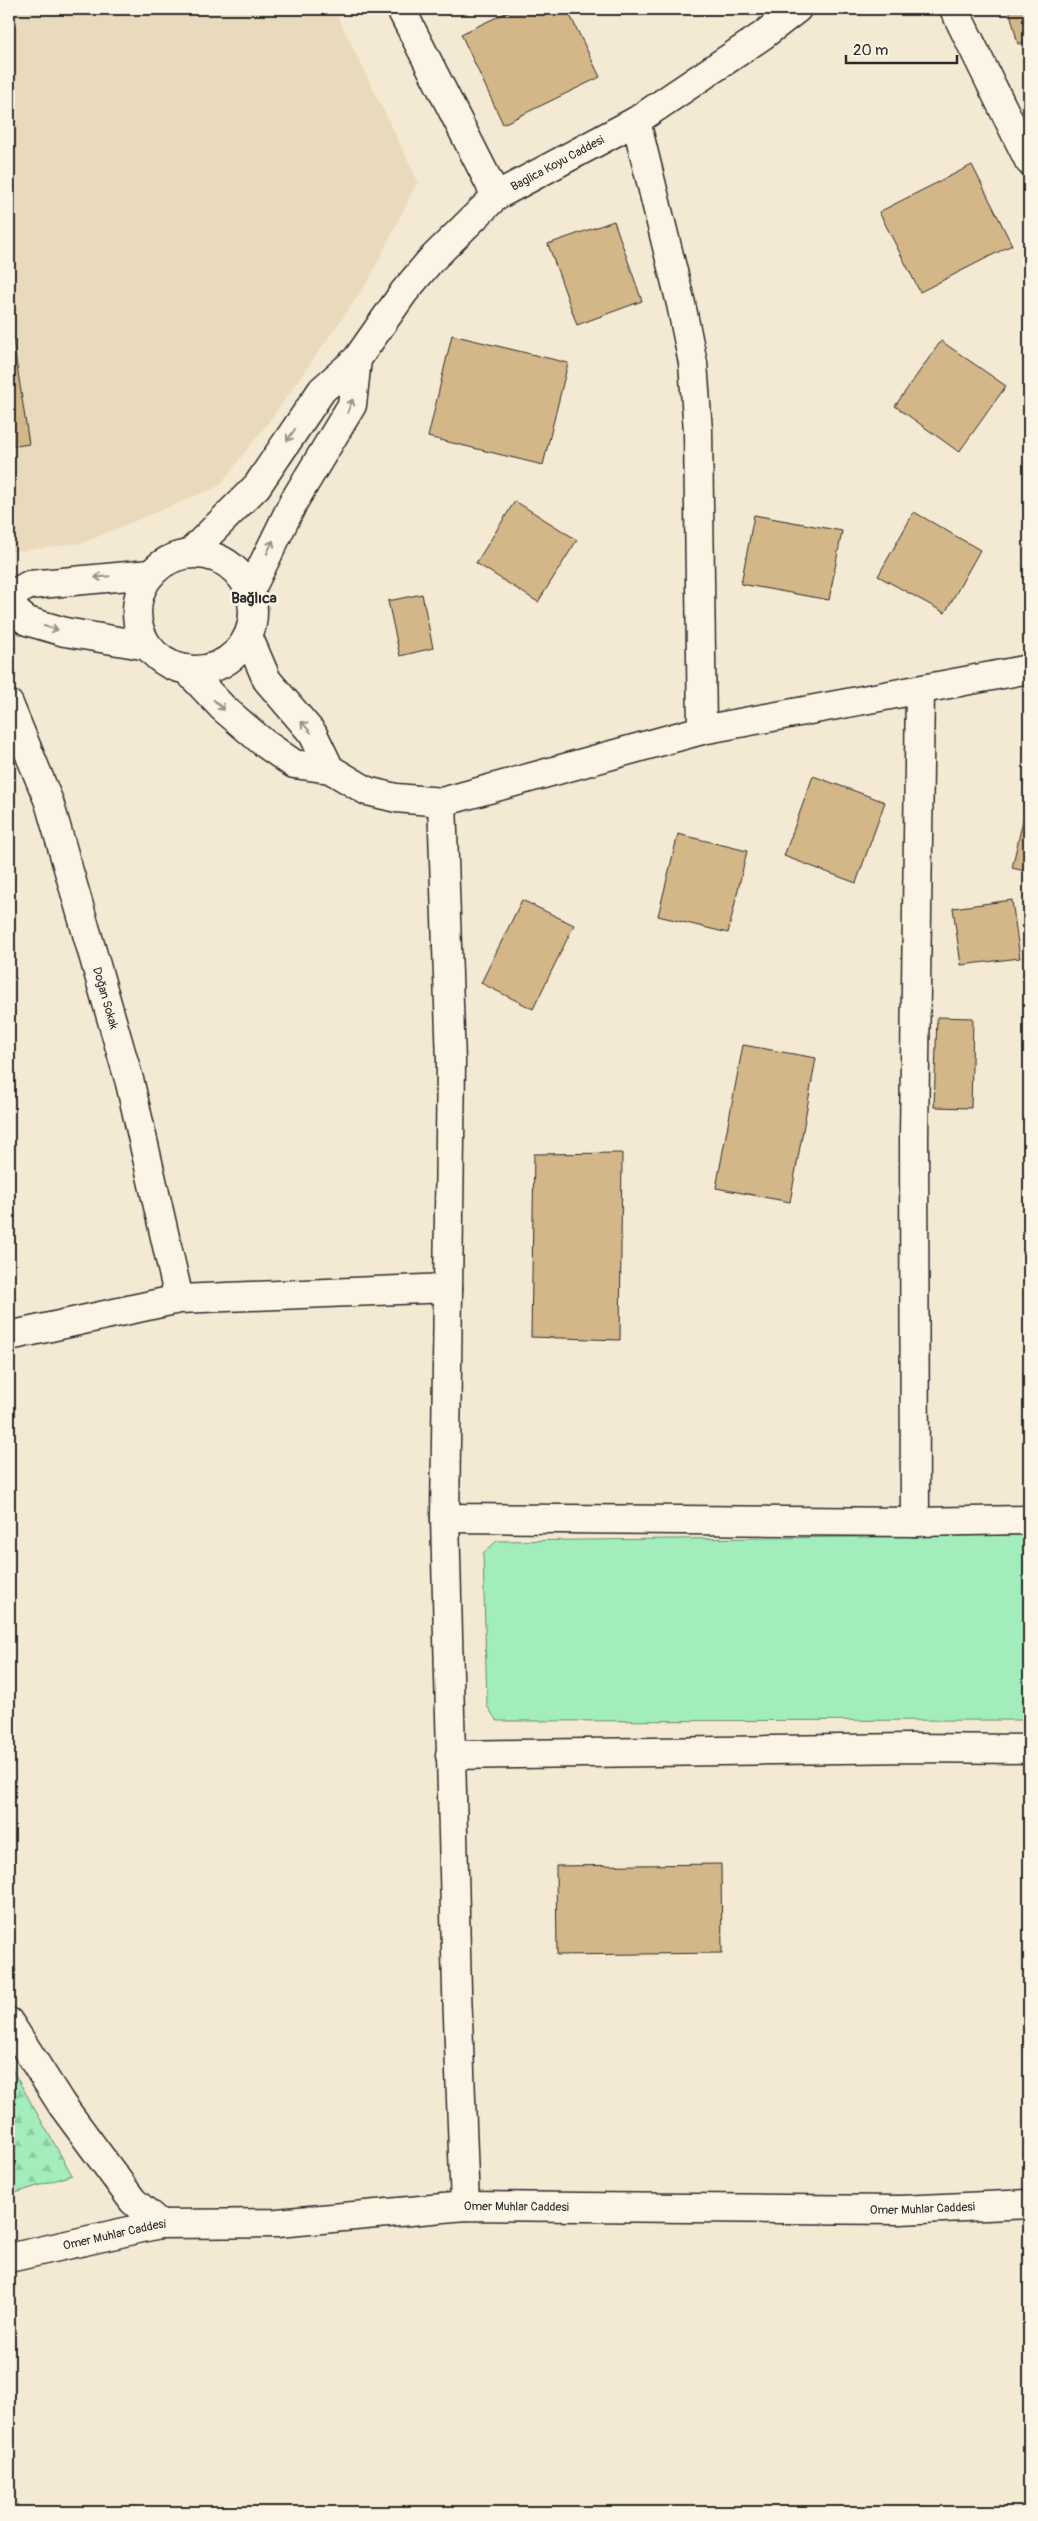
<svg xmlns="http://www.w3.org/2000/svg" width="1038" height="2521" font-family="Pangolin,sans-serif">
	<style>
		.built { fill: #eadabd }
		.green { fill: #a3edbc; stroke: #678c74 }
		.forest { fill: url(#forest-firs); stroke: #678c74 }
		.building { fill: #d4b789; stroke: #2b2b2b }
		.lines { fill: none; stroke-linecap: round; stroke-linejoin: round }
		.minor-casing { stroke: #2b2b2b; stroke-width: 31 }
		.tertiary-casing { stroke: #2b2b2b; stroke-width: 31 }
		.minor { stroke: #fcf5e5; stroke-width: 28 }
		.tertiary { stroke: #fcf5e5; stroke-width: 28 }
		.oneway { stroke: #949088 }
		.labels { text-anchor: middle; dominant-baseline: central; stroke-width: 5; stroke-linejoin: round; paint-order: stroke }
		.street-label { font-size: 12px; fill: #2b2b2b; stroke: #fcf5e5 }
		.quarter-label { font-size: 15px; font-weight: bold; fill: #2b2b2b; stroke: #fcf5e5 }
	</style>
	<defs>
		<pattern id="forest-firs" width="22" height="20" patternUnits="userSpaceOnUse" patternTransform="scale(1.25)"><rect width="22" height="20" fill="#a3edbc"/><path d="M5 1l3.5 6h-7zM16 11l3.5 6h-7z" fill="#8ccba2"/></pattern>
	</defs>
	<rect width="100%" height="100%" fill="#f4e9d3"/>
	<filter id="ink" filterUnits="userSpaceOnUse"><feTurbulence type="fractalNoise" baseFrequency=".02" numOctaves="2"/><feDisplacementMap in="SourceGraphic" scale="10" xChannelSelector="R" yChannelSelector="G"/><feConvolveMatrix kernelMatrix="1 2 1 2 8 2 1 2 1" color-interpolation-filters="sRGB"/></filter>
	<g filter="url(#ink)">
		<polygon class="built" points="9,9 334,9 418,181 368,282 273,416 219,486 82,543 9,552"/>
		<polygon class="green" points="1029,1535 1029,1720 497,1721 487,1706 483,1553 497,1541"/>
		<polygon class="forest" points="9,2064 72,2175 9,2195"/>
		<g class="building">
			<polygon points="514,9 567,9 600,77 503,124 461,34"/>
			<polygon points="1009,9 1029,9 1029,41 1018,44"/>
			<polygon points="972,165 1012,245 920,292 879,212"/>
			<polygon points="614,221 642,301 577,325 548,244"/>
			<polygon points="9,314 29,444 9,447"/>
			<polygon points="452,335 568,363 543,465 428,437"/>
			<polygon points="941,341 1006,386 959,452 895,406"/>
			<polygon points="515,501 577,540 538,602 476,563"/>
			<polygon points="914,512 980,550 945,613 878,576"/>
			<polygon points="754,515 842,531 829,600 741,584"/>
			<polygon points="422,594 433,648 400,656 388,601"/>
			<polygon points="813,776 885,802 856,883 784,856"/>
			<polygon points="1029,794 1029,872 1012,868"/>
			<polygon points="678,834 747,851 728,933 658,916"/>
			<polygon points="522,900 574,925 533,1009 481,983"/>
			<polygon points="1012,900 1020,958 961,965 953,908"/>
			<polygon points="937,1017 973,1018 971,1108 934,1107"/>
			<polygon points="743,1045 816,1058 790,1202 716,1188"/>
			<polygon points="622,1153 620,1340 531,1337 534,1154"/>
			<polygon points="721,1864 722,1953 557,1955 556,1866"/>
		</g>
		<g class="lines">
			<defs>
				<g id="minor">
					<polyline points="401,9 496,196"/>
					<polyline points="954,9 1029,161"/>
					<polyline points="636,121 681,304 693,363 698,431 702,730"/>
					<path id="s1" d="M190,553L257,486L322,390L357,359L404,292L430,261L496,196L636,121L762,36L797,9"/>
					<polyline points="250,591 294,501 352,405 357,359"/>
					<polyline points="920,690 914,1135 915,1522 1029,1520"/>
					<path id="s2" d="M9,704L49,802L130,1083L179,1299"/>
					<polyline points="442,802 451,1062 445,1518 457,1991 465,2206"/>
					<polyline points="9,1336 179,1299 448,1288"/>
					<polyline points="445,1518 915,1522"/>
					<polyline points="450,1755 910,1748 1029,1749"/>
					<polyline points="9,2022 62,2105 133,2201 160,2224"/>
					<path id="s3" d="M9,2258L160,2224L277,2223L465,2206L900,2210L1029,2204"/>
				</g>
				<g id="tertiary">
					<circle cx="195" cy="612" r="58"/>
					<polyline points="9,596 29,585 150,574"/>
					<polyline points="9,606 27,621 65,632 148,646"/>
					<polyline points="248,636 267,680 313,734 330,769"/>
					<polyline points="186,669 223,708 264,743 294,764 330,769 367,791 396,798 442,802 702,730 1029,669"/>
				</g>
			</defs>
			<use href="#minor" class="minor-casing"/>
			<use href="#tertiary" class="tertiary-casing"/>
			<use href="#minor" class="minor"/>
			<use href="#tertiary" class="tertiary"/>
		</g>
		<defs><path id="oneway-shaft" d="M-6 0H5M1.5-3L5.5 0L1.5 3" fill="none" stroke-width="1.6" stroke-linecap="round" stroke-linejoin="round" transform="scale(1.25)"/></defs>
		<g class="oneway">
			<use href="#oneway-shaft" transform="translate(350 406) rotate(-69)"/>
			<use href="#oneway-shaft" transform="translate(291 435) rotate(124)"/>
			<use href="#oneway-shaft" transform="translate(270 547) rotate(-65)"/>
			<use href="#oneway-shaft" transform="translate(102 577) rotate(175)"/>
			<use href="#oneway-shaft" transform="translate(51 628) rotate(16)"/>
			<use href="#oneway-shaft" transform="translate(219 705) rotate(45)"/>
			<use href="#oneway-shaft" transform="translate(306 727) rotate(-131)"/>
		</g>
	</g>
	<g class="labels">
		<g class="street-label">
			<text stroke="none"><textPath href="#s1" startOffset="542">Baglica Koyu Caddesi</textPath></text>
			<text stroke="none"><textPath href="#s2" startOffset="310">Doğan Sokak</textPath></text>
			<text stroke="none"><textPath href="#s3" startOffset="512">Omer Muhlar Caddesi</textPath></text>
			<text stroke="none"><textPath href="#s3" startOffset="918">Omer Muhlar Caddesi</textPath></text>
			<text stroke="none"><textPath href="#s3" startOffset="108">Omer Muhlar Caddesi</textPath></text>
		</g>
		<g class="quarter-label">
			<text x="254" y="598">Bağlıca</text>
		</g>
	</g>
	<rect width="1038" height="2521" fill="none" stroke="#fcf5e5" stroke-width="30"/>
	<rect x="15" y="15" width="1008" height="2491" fill="none" stroke="#2b2b2b" stroke-width="2" filter="url(#ink)"/>
	<path d="M846 55v8h111v-8" fill="none" stroke="#2b2b2b" stroke-width="2.5"/>
	<text x="853" y="55" font-size="15" fill="#2b2b2b" stroke="#fcf5e5" stroke-width="4" paint-order="stroke">20 m</text>
</svg>
